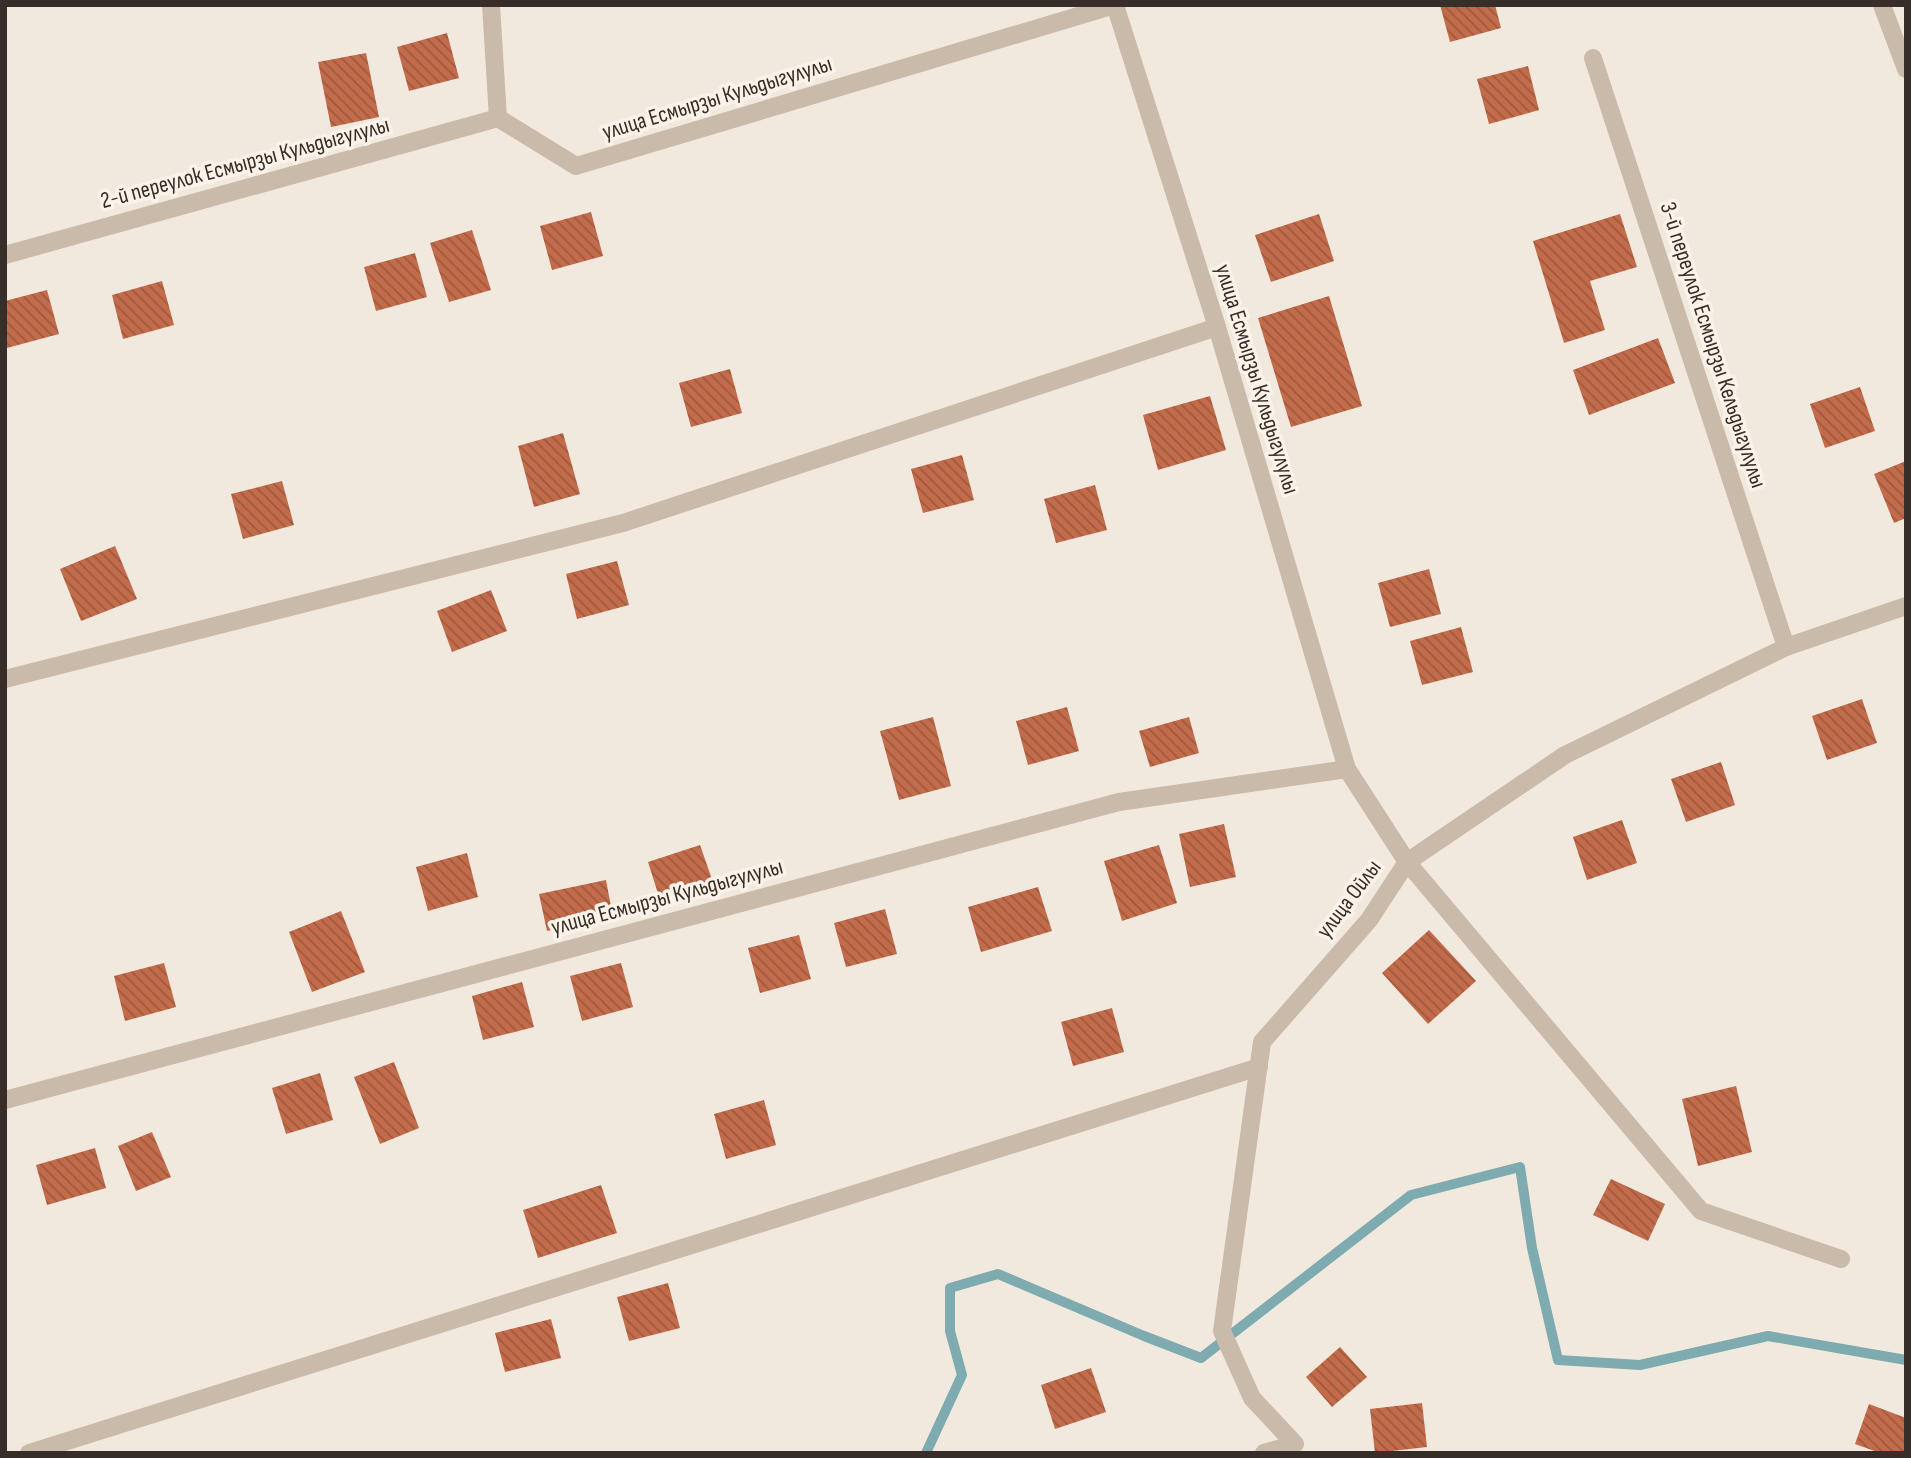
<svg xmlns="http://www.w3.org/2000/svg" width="1911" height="1458" font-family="'Sofia Sans Condensed',sans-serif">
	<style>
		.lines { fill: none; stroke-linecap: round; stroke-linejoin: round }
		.stream { stroke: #7dabaf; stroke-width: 10 }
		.building { fill: url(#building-back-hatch) }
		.minor { stroke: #cabaaa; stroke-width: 18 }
		.labels { text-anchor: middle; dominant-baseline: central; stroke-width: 7; stroke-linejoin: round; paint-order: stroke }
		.street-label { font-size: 23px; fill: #382e29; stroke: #faf3ea }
	</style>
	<defs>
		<pattern id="building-back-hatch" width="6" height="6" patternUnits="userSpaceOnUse" patternTransform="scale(1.75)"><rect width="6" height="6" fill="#c36c4b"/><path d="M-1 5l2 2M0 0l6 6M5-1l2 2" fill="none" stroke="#9f593e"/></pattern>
	</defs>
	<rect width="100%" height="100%" fill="#f2e9de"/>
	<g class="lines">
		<polyline class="stream" points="926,1453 962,1375 950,1331 950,1288 998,1274 1144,1336 1201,1358 1411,1195 1520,1167 1532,1248 1558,1360 1640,1365 1768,1336 1906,1360"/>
	</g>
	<g class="building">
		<polygon points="1440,5 1495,5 1501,28 1450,42"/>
		<polygon points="447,33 459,78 409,91 397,47"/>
		<polygon points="366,53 379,117 331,127 318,62"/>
		<polygon points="1528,66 1539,110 1489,124 1477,79"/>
		<polygon points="591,212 603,256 552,270 540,226"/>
		<polygon points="1319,214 1334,261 1271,282 1255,235"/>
		<polygon points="1620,214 1637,267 1590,281 1605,330 1564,343 1533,241"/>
		<polygon points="472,230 491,290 449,302 430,243"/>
		<polygon points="415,253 427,297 376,311 364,267"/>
		<polygon points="162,281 174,325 123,339 112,295"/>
		<polygon points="47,290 59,334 7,348 5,339 5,301"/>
		<polygon points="1329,296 1362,406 1291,427 1258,318"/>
		<polygon points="1658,338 1675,383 1589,415 1573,370"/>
		<polygon points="730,369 742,413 691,427 679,383"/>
		<polygon points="1860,387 1875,431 1825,448 1810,404"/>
		<polygon points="1210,396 1226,450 1158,470 1143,415"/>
		<polygon points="563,433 580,494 534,507 518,446"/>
		<polygon points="962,455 974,500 923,513 911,469"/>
		<polygon points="1906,461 1906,518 1894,523 1874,474"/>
		<polygon points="282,481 294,525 243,539 231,494"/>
		<polygon points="1095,485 1107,530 1056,543 1044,499"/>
		<polygon points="115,546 137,599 81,621 60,569"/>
		<polygon points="617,561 629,605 577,619 566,574"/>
		<polygon points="1429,569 1441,614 1390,627 1378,583"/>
		<polygon points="491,590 507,631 452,652 437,611"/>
		<polygon points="1461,627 1473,672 1422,685 1410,641"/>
		<polygon points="1862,699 1877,743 1827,760 1812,716"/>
		<polygon points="1067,707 1079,751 1028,765 1016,721"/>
		<polygon points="933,717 951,786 899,800 880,731"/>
		<polygon points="1189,717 1199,753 1150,767 1139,731"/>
		<polygon points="1721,762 1735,805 1686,822 1671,779"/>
		<polygon points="1622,820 1637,863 1587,880 1573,837"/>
		<polygon points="1224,824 1236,877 1190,887 1179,834"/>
		<polygon points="700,845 714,885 661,903 648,862"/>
		<polygon points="1159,845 1177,903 1122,921 1104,861"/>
		<polygon points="467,853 478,897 428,911 416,867"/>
		<polygon points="606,880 613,917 547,931 539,894"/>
		<polygon points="1038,887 1052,931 981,952 968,907"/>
		<polygon points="885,909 897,954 846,967 834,923"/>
		<polygon points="341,911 365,972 312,992 289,932"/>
		<polygon points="1429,930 1476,981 1428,1024 1382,973"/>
		<polygon points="799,935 811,979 760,993 748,948"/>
		<polygon points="164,963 176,1007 125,1021 114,976"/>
		<polygon points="621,963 633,1007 582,1021 570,976"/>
		<polygon points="522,982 534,1027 483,1040 472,996"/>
		<polygon points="1112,1008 1124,1052 1073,1066 1061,1022"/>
		<polygon points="394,1062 419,1128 380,1144 354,1077"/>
		<polygon points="320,1073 333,1120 286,1134 272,1088"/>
		<polygon points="1736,1086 1752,1152 1698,1166 1682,1099"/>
		<polygon points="764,1100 776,1145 726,1159 714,1114"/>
		<polygon points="152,1132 171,1177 136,1191 118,1146"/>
		<polygon points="95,1148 106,1188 47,1205 36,1165"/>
		<polygon points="1611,1179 1665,1204 1648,1241 1593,1215"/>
		<polygon points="601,1185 617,1233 538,1258 523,1210"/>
		<polygon points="668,1283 680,1328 629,1341 617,1297"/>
		<polygon points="551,1319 561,1358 505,1372 495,1333"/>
		<polygon points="1340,1347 1367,1377 1332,1407 1306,1377"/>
		<polygon points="1091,1368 1106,1412 1055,1429 1041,1385"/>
		<polygon points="1422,1403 1427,1447 1375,1453 1370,1409"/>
		<polygon points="1869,1404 1906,1418 1906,1453 1880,1453 1855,1444"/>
	</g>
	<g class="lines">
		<g class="minor">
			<polyline points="491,5 498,118 576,166 1115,5"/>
			<polyline points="1115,5 1217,327 1347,769"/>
			<polyline points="1882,5 1906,69"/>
			<polyline points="1593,58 1786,647"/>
			<polyline points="5,255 498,118"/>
			<polyline points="5,679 623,523 1217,327"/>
			<polyline points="5,1100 1119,802 1347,769 1407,862 1701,1211 1841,1259"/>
			<polyline points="29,1453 1259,1067"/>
			<polyline points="1264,1453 1295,1444 1252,1398 1222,1331 1262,1042 1369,920 1407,862 1565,755 1786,647 1906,606"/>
		</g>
	</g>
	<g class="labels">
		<g class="street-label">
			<text transform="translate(717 98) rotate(-17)">улица Есмырзы Кульдыгулулы</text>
			<text transform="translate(245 163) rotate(-15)">2-й переулок Есмырзы Кульдыгулулы</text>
			<text transform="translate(1713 345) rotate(72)">3-й переулок Есмырзы Кельдыгулулы</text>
			<text transform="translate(1257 379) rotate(73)">улица Есмырзы Кульдыгулулы</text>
			<text transform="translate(667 897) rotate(-15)">улица Есмырзы Кульдыгулулы</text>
			<text transform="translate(1349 899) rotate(-53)">улица Ойлы</text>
		</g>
	</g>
	<rect width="1911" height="1458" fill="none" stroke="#382e29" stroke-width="14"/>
</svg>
